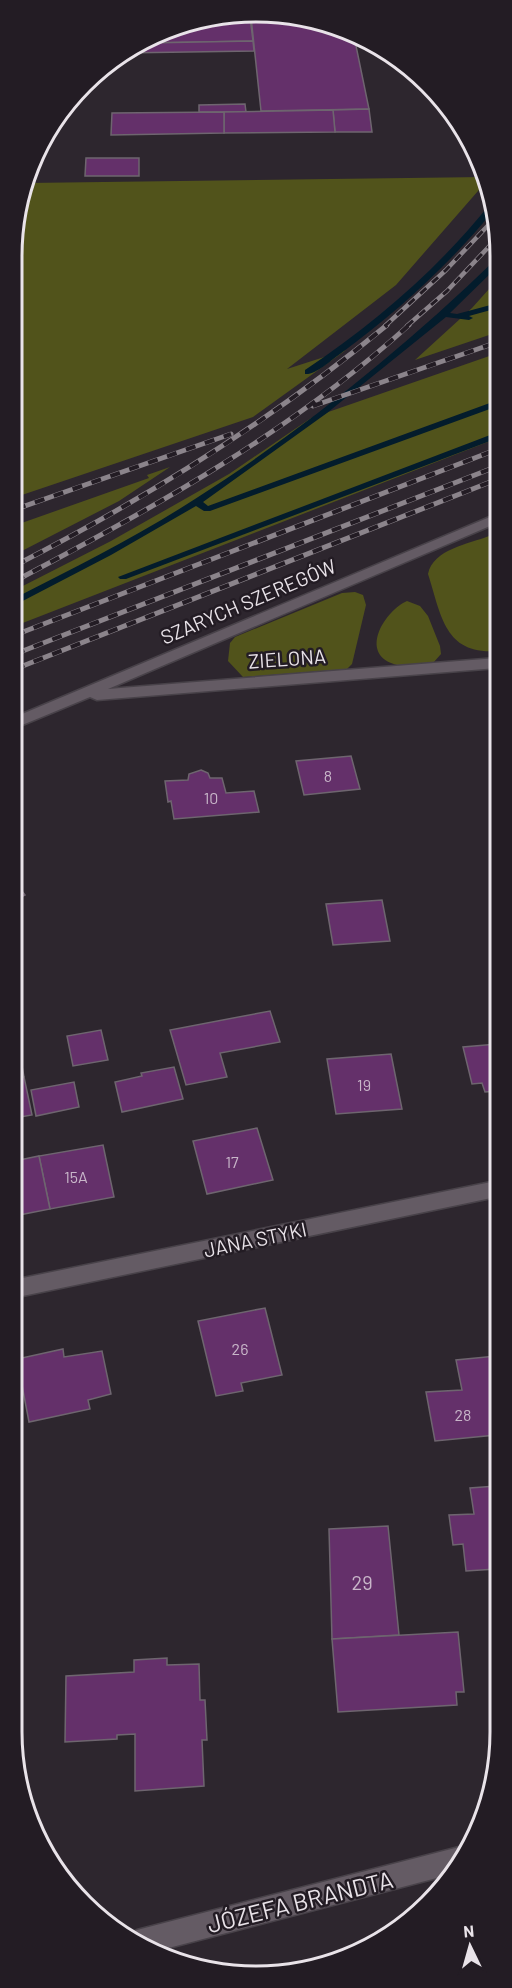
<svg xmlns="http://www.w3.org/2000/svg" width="512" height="1988" font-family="Barlow,sans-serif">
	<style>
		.green { fill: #51531b }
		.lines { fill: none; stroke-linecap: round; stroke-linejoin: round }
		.stream { fill: #031c2c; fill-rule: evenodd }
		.building { fill: #64306a; stroke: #6e656f; stroke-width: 1.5 }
		.street-casing { stroke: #484249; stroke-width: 3 }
		.street { fill: #645b64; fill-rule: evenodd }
		.rail-far1-casing { stroke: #8b848b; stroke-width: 4.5 }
		.rail-casing { stroke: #8b848b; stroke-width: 5 }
		.rail-far1 { stroke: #231c24; stroke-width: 3; stroke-dasharray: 8; stroke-linecap: butt }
		.rail { stroke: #231c24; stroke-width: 4; stroke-dasharray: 10; stroke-linecap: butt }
		.labels { text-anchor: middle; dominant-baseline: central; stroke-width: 5; stroke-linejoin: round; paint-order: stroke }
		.number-label { font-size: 16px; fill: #c8b6c9 }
		.street-label { font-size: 20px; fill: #e9e3e9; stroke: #231c24 }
		.near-number-label { font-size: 20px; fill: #c8b6c9 }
		.near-street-label { font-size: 24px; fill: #e9e3e9; stroke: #231c24 }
		.rim { fill: none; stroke: #e9e3e9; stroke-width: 3 }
	</style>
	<rect width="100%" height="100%" fill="#2d262e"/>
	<g class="green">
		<polygon points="484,177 485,183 396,285 287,369 346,350 253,417 16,497 17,209 27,183"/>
		<polygon points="498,279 498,332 415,360 472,308"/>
		<polygon points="498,353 498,438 15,626 15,590 111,541 229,474 311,418"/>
		<polygon points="170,467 119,501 16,554 16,525 149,478 147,475"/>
		<path d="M489,536L497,563V651C444,655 441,614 428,574C433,549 469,544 489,536Z"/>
		<polygon points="355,592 363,595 366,605 352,664 347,669 243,677 228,661 230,643 235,637 342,593"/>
		<path d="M407,601L420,606L428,616L440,646L441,654L433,663C420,664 403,669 391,663C360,650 386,610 407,601Z"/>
	</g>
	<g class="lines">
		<g class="stream">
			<path d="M490,204L494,210C449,265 397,312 340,354C331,360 316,375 305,374V370C375,323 437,270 490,204Z"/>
			<path d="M495,260H498V266L450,313L457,314L498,303V308L469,316L473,318L469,320L446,317L327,413L203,502L208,506L498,400V406L210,511H204L196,506L111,555L15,605V598C76,567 138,536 195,499C303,430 403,349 495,260Z"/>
			<polygon points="498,432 498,438 126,579 120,579 118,577"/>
		</g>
	</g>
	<g class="building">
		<polygon points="208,17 250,17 253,41 146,43"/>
		<polygon points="251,17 303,17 354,36 369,109 261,111"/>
		<polygon points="253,41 254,51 121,53 146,43"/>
		<polygon points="245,104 246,112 199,112 199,105"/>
		<polygon points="369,109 372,132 335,132 333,110"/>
		<polygon points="333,110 335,132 224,133 224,112"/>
		<polygon points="224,112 224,133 111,135 112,113"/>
		<polygon points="86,158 139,158 139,176 85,176"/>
		<polygon points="351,756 360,789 304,795 296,761"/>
		<polygon points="201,770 208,773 210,778 222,778 226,793 254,791 259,812 174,819 171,801 168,802 165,781 188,780 189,774"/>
		<polygon points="15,882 25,895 15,900"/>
		<polygon points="382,900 390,941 333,945 326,904"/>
		<polygon points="270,1011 280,1042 220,1053 227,1077 186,1085 170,1030"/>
		<polygon points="101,1030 108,1060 73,1066 67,1036"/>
		<polygon points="497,1044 497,1091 485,1092 482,1083 472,1084 463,1047"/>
		<polygon points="14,1050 19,1050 24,1077 14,1079"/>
		<polygon points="391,1054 402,1109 336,1114 327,1059"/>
		<polygon points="174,1067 183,1099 122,1112 115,1082 142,1076 141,1073"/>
		<polygon points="24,1077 32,1115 14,1118 14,1079"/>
		<polygon points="74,1082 79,1107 36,1116 31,1090"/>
		<polygon points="257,1128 273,1180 207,1194 193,1141"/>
		<polygon points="103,1145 114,1197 50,1209 39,1156"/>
		<polygon points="39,1156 50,1209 14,1216 14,1161"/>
		<polygon points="265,1308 282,1375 241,1383 243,1391 216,1396 198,1321"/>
		<polygon points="63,1349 64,1357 102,1351 111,1394 88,1400 90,1409 29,1422 17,1359"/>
		<polygon points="496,1356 496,1435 435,1441 426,1392 462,1390 456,1360"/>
		<polygon points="496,1486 496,1569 466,1571 463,1544 453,1545 449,1515 474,1514 470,1488"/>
		<polygon points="388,1526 399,1635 332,1639 329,1529"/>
		<polygon points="458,1632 464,1692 456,1692 457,1705 338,1712 332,1639"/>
		<polygon points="167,1658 167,1665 199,1664 200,1700 205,1700 207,1740 202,1740 204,1786 135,1791 135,1734 117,1735 117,1739 65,1742 66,1676 134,1672 134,1660"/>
	</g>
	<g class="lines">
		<defs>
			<g id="street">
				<polygon points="497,514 497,523 108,689 497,658 497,668 97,700 90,697 15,728 15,717"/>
				<polygon points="496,1181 496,1197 13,1298 13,1280"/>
				<polygon points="463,1846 467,1848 459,1867 452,1874 153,1952 127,1935 137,1930"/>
			</g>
		</defs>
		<use href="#street" class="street-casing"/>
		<use href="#street" class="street"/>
		<defs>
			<g id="rail-far1">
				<polyline points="385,326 446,270 496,217"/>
				<polyline points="407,326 447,291 498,237"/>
			</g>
			<g id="rail">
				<polyline points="313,406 498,342"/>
				<polyline points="16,509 231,434"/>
				<path d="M16,565C149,497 272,420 387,325"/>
				<path d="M15,581C154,508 292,431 409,325"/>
				<polyline points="15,635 498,449"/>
				<polyline points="15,654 498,466"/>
				<polyline points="15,669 498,479"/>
			</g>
		</defs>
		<use href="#rail-far1" class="rail-far1-casing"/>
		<use href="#rail" class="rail-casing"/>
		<use href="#rail-far1" class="rail-far1"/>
		<use href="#rail" class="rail"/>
	</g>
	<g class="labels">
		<g class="number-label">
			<text x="328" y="775">8</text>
			<text x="211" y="797">10</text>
			<text x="364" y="1084">19</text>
			<text x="232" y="1161">17</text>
			<text x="76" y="1176">15A</text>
			<text x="240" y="1348">26</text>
			<text x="463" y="1414">28</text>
		</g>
		<g class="street-label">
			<text transform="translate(248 601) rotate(-23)">SZARYCH SZEREGÓW</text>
			<text transform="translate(287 658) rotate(-4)">ZIELONA</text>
			<text transform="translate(255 1239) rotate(-12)">JANA STYKI</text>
		</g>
		<g class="near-number-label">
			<text x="362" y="1582">29</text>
		</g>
		<g class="near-street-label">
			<text transform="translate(300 1901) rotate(-14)">JÓZEFA BRANDTA</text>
		</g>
	</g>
	<path d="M0 0H512V1988H0ZM256 22H256A234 234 0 0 1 490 256V1732A234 234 0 0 1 256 1966H256A234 234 0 0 1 22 1732V256A234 234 0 0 1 256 22Z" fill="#231c24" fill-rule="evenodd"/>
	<path class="rim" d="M256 22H256A234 234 0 0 1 490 256V1732A234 234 0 0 1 256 1966H256A234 234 0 0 1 22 1732V256A234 234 0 0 1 256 22Z"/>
	<g transform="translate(470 1946) rotate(355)" stroke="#231c24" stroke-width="4.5" paint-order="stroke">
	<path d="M0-4.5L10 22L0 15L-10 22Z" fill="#e9e3e9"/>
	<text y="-9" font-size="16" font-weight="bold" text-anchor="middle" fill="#e9e3e9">N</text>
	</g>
</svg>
